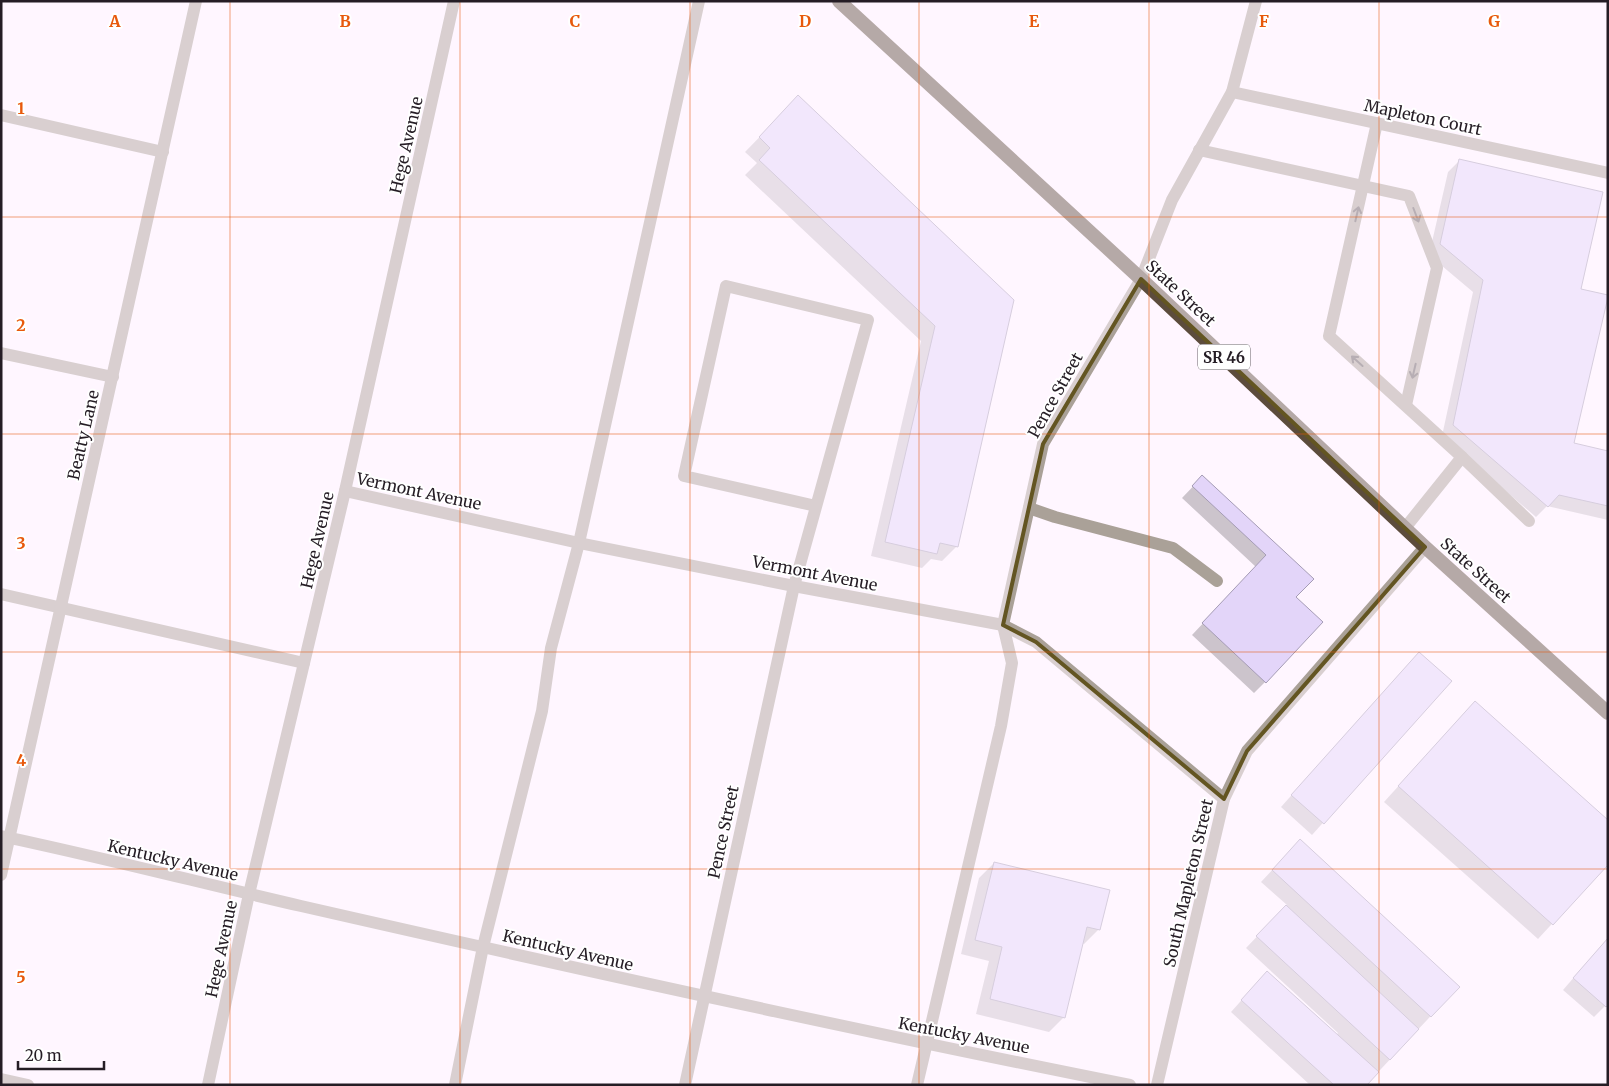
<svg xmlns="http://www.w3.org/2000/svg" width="1609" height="1086" font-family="Merriweather,serif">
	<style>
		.shadow { fill: #0003 }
		.building { fill: #e3d5f9; stroke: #a59cb5 }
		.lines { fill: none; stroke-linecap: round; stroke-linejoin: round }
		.service { stroke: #aaa198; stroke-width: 12 }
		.minor { stroke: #aaa198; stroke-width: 12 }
		.trunk { stroke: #5c4c3c; stroke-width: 14 }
		.oneway { stroke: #615859 }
		.marked { fill: none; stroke: #635522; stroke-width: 4; stroke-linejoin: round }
		.grid { fill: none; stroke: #e8590c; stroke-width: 1; stroke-opacity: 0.55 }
		.labels { text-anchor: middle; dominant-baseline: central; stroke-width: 4; stroke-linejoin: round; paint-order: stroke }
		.shield { fill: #fff; stroke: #666166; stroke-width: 1 }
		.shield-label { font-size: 15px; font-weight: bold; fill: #251d25 }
		.street-label { font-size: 16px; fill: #251d25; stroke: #fff }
		.grid-label { font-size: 16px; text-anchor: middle; font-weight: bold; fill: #e8590c; stroke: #fff; stroke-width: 4; stroke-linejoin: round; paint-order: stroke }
	</style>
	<rect width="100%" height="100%" fill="#fff6ff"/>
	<g class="shadow">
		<polygon points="784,112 1013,300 957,546 942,561 931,559 922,568 871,556 921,341 745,175 757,163 745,152"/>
		<polygon points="1459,161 1573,444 1608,452 1608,520 1547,506 1536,517 1442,436 1473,292 1429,255 1448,172"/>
		<polygon points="1202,477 1312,579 1295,597 1265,682 1254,693 1192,635 1256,567 1182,498"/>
		<polygon points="1408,665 1450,681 1312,835 1281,807"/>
		<polygon points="1461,717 1608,863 1538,939 1384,802"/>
		<polygon points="1289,852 1458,987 1366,1085 1310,1085 1231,1012 1256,984 1336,1035 1338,1033 1246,948 1287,905 1261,882"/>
		<polygon points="994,863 1099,929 1084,944 1082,943 1064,1017 1049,1032 976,1014 989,961 961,954 979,878"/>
		<polygon points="1608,938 1608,1003 1594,1017 1563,990"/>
	</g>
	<g class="building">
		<polygon points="798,95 1014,300 958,547 940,543 937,554 885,542 935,326 759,160 770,148 759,137"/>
		<polygon points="1459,159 1603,192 1581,289 1608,295 1608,297 1574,443 1608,451 1608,506 1559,495 1548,507 1453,425 1483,280 1440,244"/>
		<polygon points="1202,475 1314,579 1296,597 1323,622 1266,683 1202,623 1266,555 1192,486"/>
		<polygon points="1419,652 1452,681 1324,824 1291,795"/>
		<polygon points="1475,701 1608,820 1608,865 1553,925 1398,786"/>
		<polygon points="1300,839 1460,987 1431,1017 1272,870"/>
		<polygon points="994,862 1110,890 1100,930 1087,927 1065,1018 990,999 1002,947 975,940"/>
		<polygon points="1286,905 1419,1029 1390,1060 1256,936"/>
		<polygon points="1608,938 1608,1005 1606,1007 1573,978"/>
		<polygon points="1267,971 1379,1072 1367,1085 1334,1085 1241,1000"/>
	</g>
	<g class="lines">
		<g class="service">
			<polyline points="1,115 163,152"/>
			<polyline points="1377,123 1329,336 1462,457 1405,528"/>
			<polyline points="1199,150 1409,196 1437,268 1406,405"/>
			<polyline points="1462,457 1529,521"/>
			<polyline points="1029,508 1055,517 1173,548 1217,581"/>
			<polyline points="794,586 868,320 726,286 684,476 816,506"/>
			<polyline points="1,594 304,663"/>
			<polyline points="1,1079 28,1085"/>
			<polyline points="455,1085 483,947 542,711 551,648 579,543 699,1"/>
			<polyline points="917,1085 1001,726 1012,663 1003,625"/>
		</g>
		<g class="minor">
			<polyline points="1232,92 1608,173"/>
			<polyline points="1,353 113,377"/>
			<polyline points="345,491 579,543 794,586 1003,625 1036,642 1224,799"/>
			<polyline points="1003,625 1043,444 1141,279 1172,200 1232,92 1256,1"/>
			<path d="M1,836C102,857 201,883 301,906C577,969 853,1030 1130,1085"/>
			<polyline points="1,875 196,1"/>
			<polyline points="208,1085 249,894 345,491 454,1"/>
			<polyline points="685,1085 794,586"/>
			<polyline points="1157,1085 1224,799 1247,751 1425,547"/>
		</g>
		<polyline class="trunk" points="839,1 1141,279 1425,547 1608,713"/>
	</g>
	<defs><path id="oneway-shaft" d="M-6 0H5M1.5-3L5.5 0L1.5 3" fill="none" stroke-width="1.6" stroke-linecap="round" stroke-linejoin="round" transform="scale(1.25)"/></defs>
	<g class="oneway">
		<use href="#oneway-shaft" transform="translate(1357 214) rotate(-77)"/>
		<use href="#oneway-shaft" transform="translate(1416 215) rotate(69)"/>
		<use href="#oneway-shaft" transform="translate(1357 361) rotate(-138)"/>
		<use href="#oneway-shaft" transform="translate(1414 371) rotate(103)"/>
	</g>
	<path d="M0 0H1609V1086H0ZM1141,279L1425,547L1247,751L1224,799L1036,642L1003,625L1043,444Z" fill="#fff6ff" fill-opacity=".55" fill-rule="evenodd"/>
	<path class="marked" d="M1141,279L1425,547L1247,751L1224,799L1036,642L1003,625L1043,444Z"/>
	<path class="grid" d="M230,1V1085M460,1V1085M690,1V1085M919,1V1085M1149,1V1085M1379,1V1085M1,217H1608M1,434H1608M1,652H1608M1,869H1608"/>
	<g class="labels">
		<rect class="shield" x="1198" y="344.5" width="52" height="25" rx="4"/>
		<g class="shield-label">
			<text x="1224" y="357">SR 46</text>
		</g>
		<g class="street-label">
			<text transform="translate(1423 117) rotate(12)">Mapleton Court</text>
			<text transform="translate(406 145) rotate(-77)">Hege Avenue</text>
			<text transform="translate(1181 293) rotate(43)">State Street</text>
			<text transform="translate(1055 395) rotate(-61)">Pence Street</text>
			<text transform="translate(83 435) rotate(-77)">Beatty Lane</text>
			<text transform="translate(419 491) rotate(12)">Vermont Avenue</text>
			<text transform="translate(317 540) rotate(-77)">Hege Avenue</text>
			<text transform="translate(1476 570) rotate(42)">State Street</text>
			<text transform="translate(815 573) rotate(11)">Vermont Avenue</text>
			<text transform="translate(723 832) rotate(-78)">Pence Street</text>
			<text transform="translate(173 860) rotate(13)">Kentucky Avenue</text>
			<text transform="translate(1188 883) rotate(-77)">South Mapleton Street</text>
			<text transform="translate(221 949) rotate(-78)">Hege Avenue</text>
			<text transform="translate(568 950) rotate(13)">Kentucky Avenue</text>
			<text transform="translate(964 1035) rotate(11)">Kentucky Avenue</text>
		</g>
	</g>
	<g class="grid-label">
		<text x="115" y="27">A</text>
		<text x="345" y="27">B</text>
		<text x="575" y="27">C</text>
		<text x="805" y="27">D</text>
		<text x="1034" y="27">E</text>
		<text x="1264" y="27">F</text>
		<text x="1494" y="27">G</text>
		<text x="21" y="114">1</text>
		<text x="21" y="331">2</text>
		<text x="21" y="549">3</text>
		<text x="21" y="766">4</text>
		<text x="21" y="983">5</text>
	</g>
	<rect width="1609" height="1086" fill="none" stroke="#251d25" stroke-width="5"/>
	<path d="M18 1061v8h86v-8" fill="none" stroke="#251d25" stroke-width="2.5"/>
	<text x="25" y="1061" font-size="15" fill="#251d25" stroke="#ffffff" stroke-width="4" paint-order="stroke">20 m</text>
</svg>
